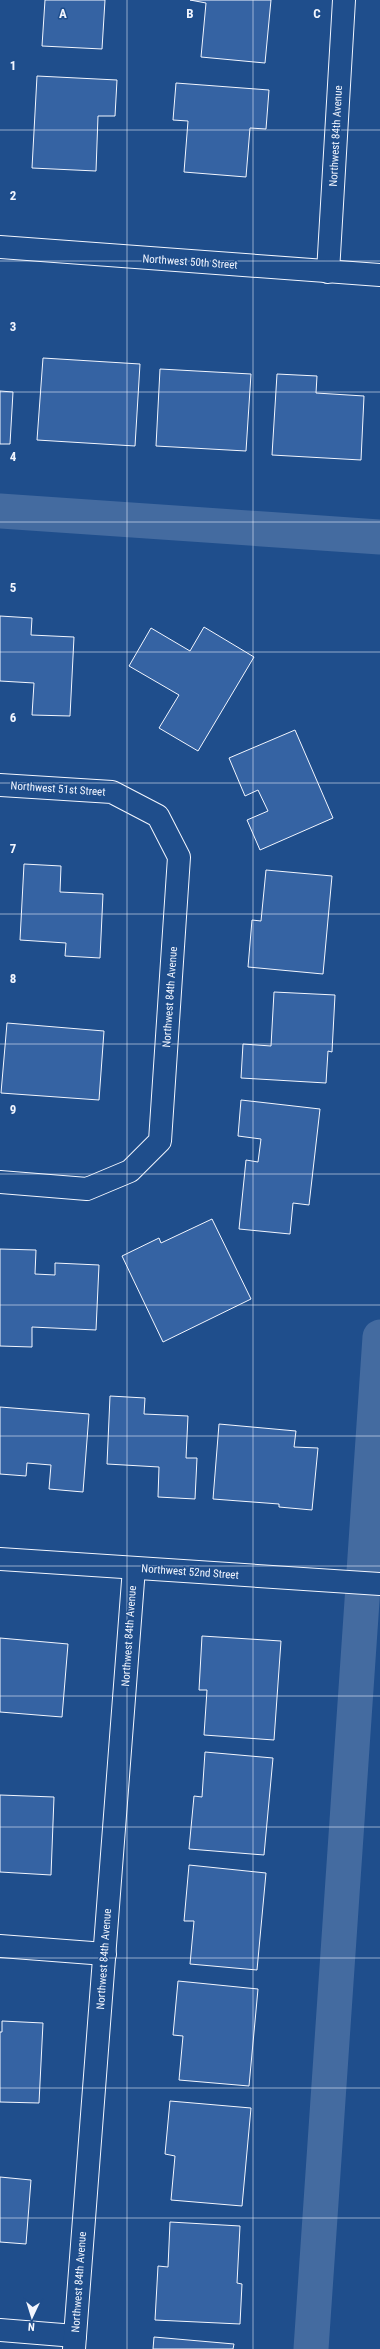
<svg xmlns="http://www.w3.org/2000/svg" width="380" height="2349" font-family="'Roboto Condensed',sans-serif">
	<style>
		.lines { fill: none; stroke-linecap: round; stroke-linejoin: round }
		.canal { stroke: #446ba0; stroke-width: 35 }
		.building { fill: #3563a3; stroke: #f2f6ff }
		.street-casing { stroke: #f2f6ff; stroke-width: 24 }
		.secondary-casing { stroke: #f2f6ff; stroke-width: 24 }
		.street { stroke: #1f4e8c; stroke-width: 22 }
		.secondary { stroke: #1f4e8c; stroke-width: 22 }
		.grid { fill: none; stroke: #f2f6ff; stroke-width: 1; stroke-opacity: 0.55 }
		.labels { text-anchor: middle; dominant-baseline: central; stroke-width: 3; stroke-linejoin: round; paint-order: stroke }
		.street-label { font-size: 11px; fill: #f2f6ff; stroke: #1f4e8c }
		.grid-label { font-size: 13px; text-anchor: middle; font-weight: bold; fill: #f2f6ff; stroke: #1f4e8c; stroke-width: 3; stroke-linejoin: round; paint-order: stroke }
	</style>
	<rect width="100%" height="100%" fill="#1f4e8c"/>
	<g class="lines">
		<g class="canal">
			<polyline points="0,511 380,537"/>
			<polyline points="311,2349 380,1337"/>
		</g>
	</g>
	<g class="building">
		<polygon points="45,0 105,0 102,49 42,46"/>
		<polygon points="190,0 271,0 265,63 201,57 206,3"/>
		<polygon points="37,76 117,80 115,116 98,116 96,171 32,168"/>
		<polygon points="176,83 269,90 266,129 250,128 246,177 184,172 188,121 173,120"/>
		<polygon points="43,358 140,364 135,446 37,440"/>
		<polygon points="160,369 251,374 246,451 156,446"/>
		<polygon points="277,374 317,376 316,393 364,396 361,460 272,455"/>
		<polygon points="0,391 13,392 10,444 0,444"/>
		<polygon points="0,616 32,618 31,635 74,637 70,716 32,715 34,683 0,681"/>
		<polygon points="204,627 254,657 198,751 159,728 179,695 129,666 151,628 190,651"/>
		<polygon points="295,730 333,818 260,850 247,820 268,811 258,790 245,796 229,758"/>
		<polygon points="24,864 61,866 60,892 103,894 100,958 65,956 66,943 20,940"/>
		<polygon points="266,870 332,876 323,974 248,967 252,920 261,921"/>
		<polygon points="274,992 335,995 332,1052 328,1051 326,1083 241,1078 243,1044 271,1046"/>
		<polygon points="7,1023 104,1031 99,1100 1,1093"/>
		<polygon points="241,1100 320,1109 309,1205 293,1203 290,1234 239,1229 246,1160 258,1162 261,1139 238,1136"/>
		<polygon points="212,1219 251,1299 163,1342 122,1256 159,1238 161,1243"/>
		<polygon points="0,1249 36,1250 35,1274 55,1275 55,1263 99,1265 96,1330 32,1327 32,1347 0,1346"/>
		<polygon points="110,1396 145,1398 144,1414 188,1416 186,1458 197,1458 195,1499 158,1497 159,1467 107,1464"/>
		<polygon points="0,1407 89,1414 83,1492 49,1489 51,1465 27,1463 26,1476 0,1474"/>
		<polygon points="219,1424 296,1431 294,1447 318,1448 312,1510 279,1507 279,1504 213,1499"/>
		<polygon points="202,1636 281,1641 274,1740 204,1735 207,1690 199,1690"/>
		<polygon points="0,1638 68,1644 62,1717 0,1712"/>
		<polygon points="205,1752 273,1758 264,1855 189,1849 194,1796 202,1797"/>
		<polygon points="0,1795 54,1797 51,1875 0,1872"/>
		<polygon points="189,1865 266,1873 257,1970 190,1964 194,1921 184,1921"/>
		<polygon points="178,1981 258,1989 249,2086 179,2080 183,2036 173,2035"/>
		<polygon points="2,2021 43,2023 39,2103 0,2102 0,2032 2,2032"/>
		<polygon points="170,2101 251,2108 242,2206 171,2200 175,2156 165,2154"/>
		<polygon points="0,2177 31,2180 26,2244 0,2242"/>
		<polygon points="170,2222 240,2226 237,2283 242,2284 240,2324 155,2320 158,2266 168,2267"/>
		<polygon points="154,2337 234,2344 233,2349 153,2349"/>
	</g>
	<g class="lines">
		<defs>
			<g id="street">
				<polyline points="328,272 344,0"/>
				<polyline points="0,785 112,792 158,816 179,857 160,1141 130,1171 87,1189 0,1182"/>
				<polyline points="0,1559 380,1584"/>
				<polyline points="0,1946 105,1954"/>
				<polyline points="0,2330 75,2336"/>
				<polyline points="74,2349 134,1568"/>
			</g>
			<polyline id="secondary" points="0,247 380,275"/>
		</defs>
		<use href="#street" class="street-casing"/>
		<use href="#secondary" class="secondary-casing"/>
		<use href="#street" class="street"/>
		<use href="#secondary" class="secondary"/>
	</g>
	<path class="grid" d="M127,0V2349M253,0V2349M0,130H380M0,261H380M0,392H380M0,522H380M0,652H380M0,783H380M0,914H380M0,1044H380M0,1174H380M0,1305H380M0,1436H380M0,1566H380M0,1696H380M0,1827H380M0,1958H380M0,2088H380M0,2218H380"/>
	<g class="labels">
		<g class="street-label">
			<text transform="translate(336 136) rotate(-87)">Northwest 84th Avenue</text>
			<text transform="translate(190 262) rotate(4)">Northwest 50th Street</text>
			<text transform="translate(58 789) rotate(4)">Northwest 51st Street</text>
			<text transform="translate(170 997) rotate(-86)">Northwest 84th Avenue</text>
			<text transform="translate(190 1572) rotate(4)">Northwest 52nd Street</text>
			<text transform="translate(129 1636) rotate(-86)">Northwest 84th Avenue</text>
			<text transform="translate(104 1959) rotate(-86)">Northwest 84th Avenue</text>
			<text transform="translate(79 2282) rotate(-86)">Northwest 84th Avenue</text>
		</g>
	</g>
	<g class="grid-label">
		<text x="63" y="18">A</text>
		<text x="190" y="18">B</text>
		<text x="317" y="18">C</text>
		<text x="13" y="70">1</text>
		<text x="13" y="200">2</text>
		<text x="13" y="331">3</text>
		<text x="13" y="461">4</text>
		<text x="13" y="592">5</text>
		<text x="13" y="722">6</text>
		<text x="13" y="853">7</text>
		<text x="13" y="983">8</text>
		<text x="13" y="1114">9</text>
	</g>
	<g transform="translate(32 2317) rotate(184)" stroke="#1f4e8c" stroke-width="3" paint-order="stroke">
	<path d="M0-3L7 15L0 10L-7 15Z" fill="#f2f6ff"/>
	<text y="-6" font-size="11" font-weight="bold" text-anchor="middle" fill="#f2f6ff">N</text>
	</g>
</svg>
